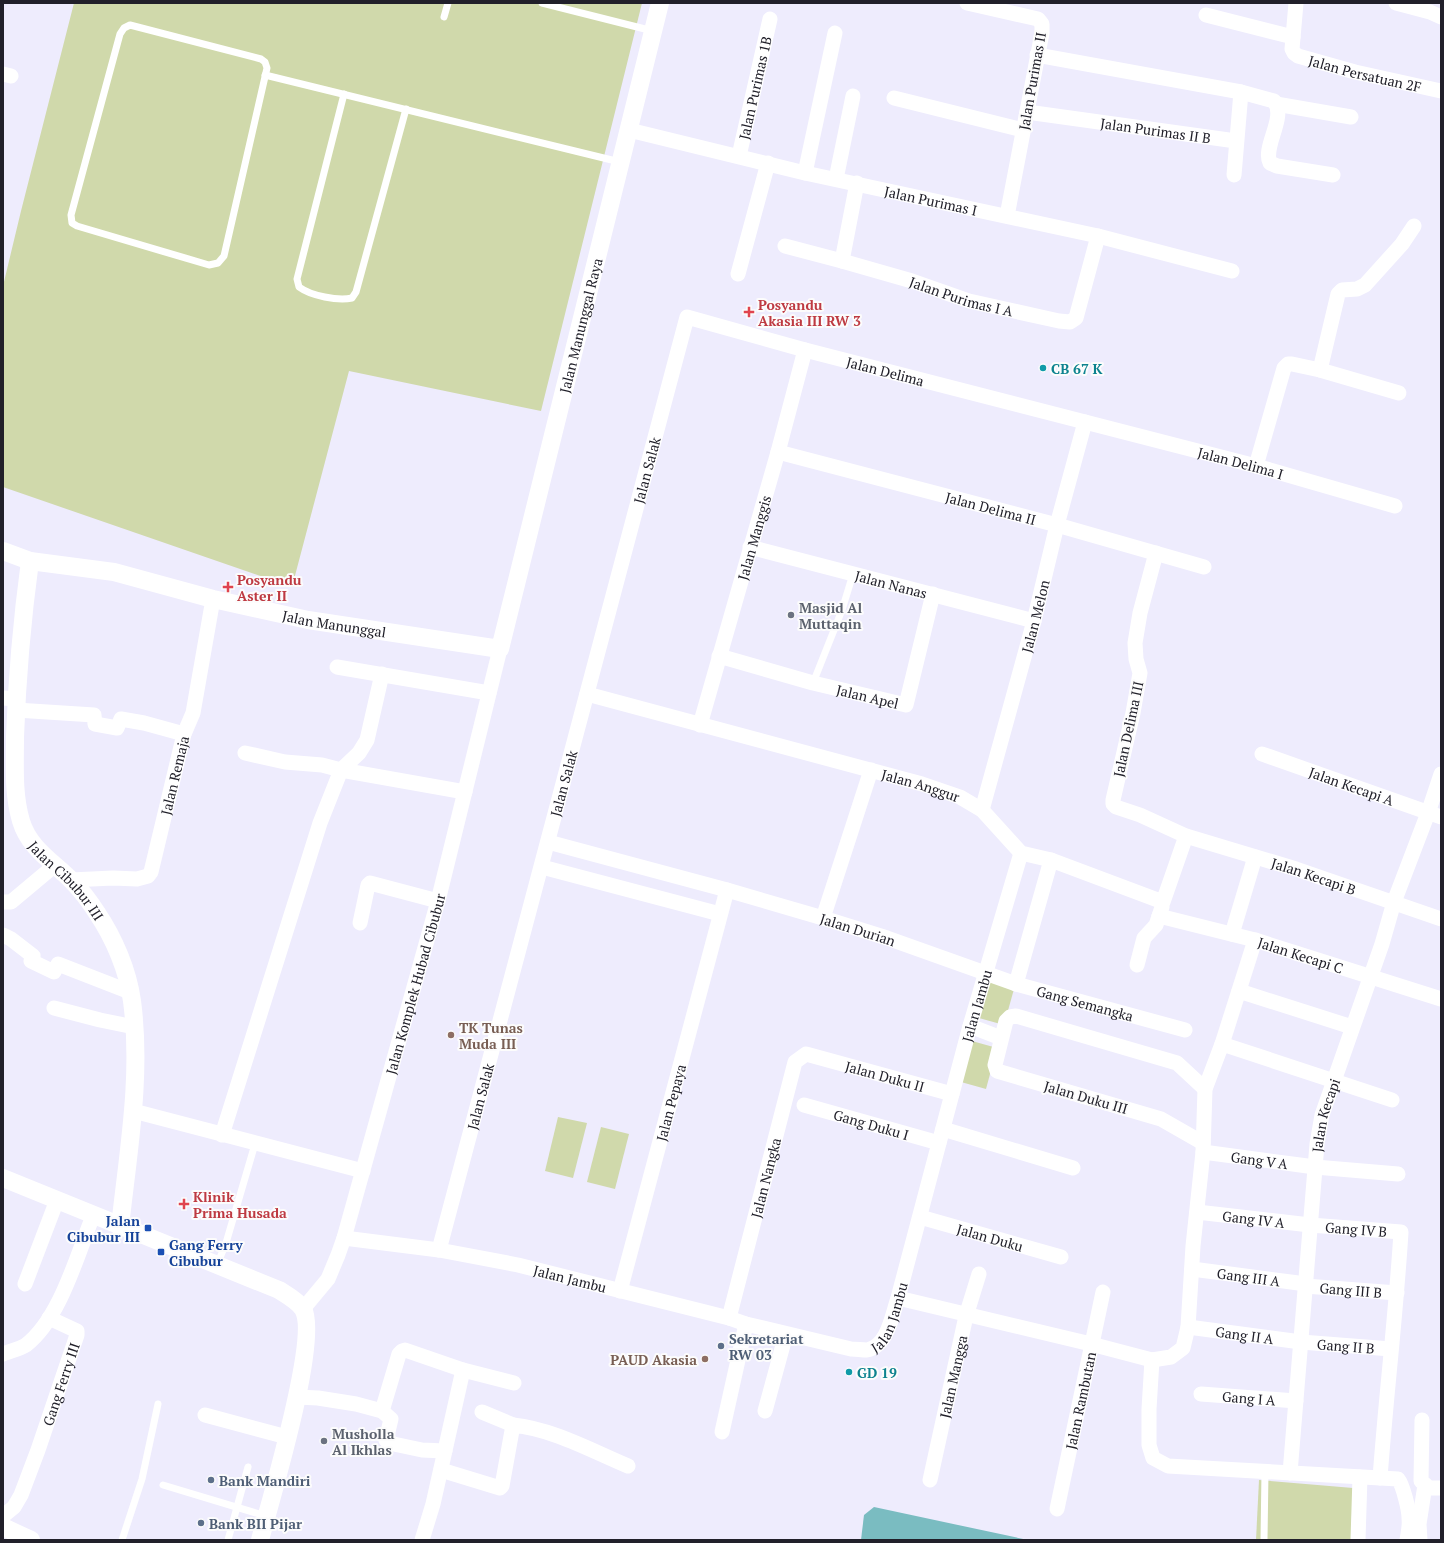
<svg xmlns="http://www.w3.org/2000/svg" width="1444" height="1543" font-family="'PT Serif',serif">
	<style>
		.green { fill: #d0d9ab }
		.water { fill: #7abcc1 }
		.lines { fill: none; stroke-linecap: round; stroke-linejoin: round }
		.service { stroke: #fff; stroke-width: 7 }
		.minor { stroke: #fff; stroke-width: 15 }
		.tertiary { stroke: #fff; stroke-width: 18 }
		.health-dot { fill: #e0444e; stroke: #fcfcfc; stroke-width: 1.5 }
		.culture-dot { fill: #0f9aa8; stroke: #fcfcfc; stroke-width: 1.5 }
		.worship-dot { fill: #6b7280; stroke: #fcfcfc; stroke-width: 1.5 }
		.education-dot { fill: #8d6e63; stroke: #fcfcfc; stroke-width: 1.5 }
		.transit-dot { fill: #1a4fb4; stroke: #fcfcfc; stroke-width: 1.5 }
		.service-dot { fill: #5c6f8a; stroke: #fcfcfc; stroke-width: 1.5 }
		.labels { text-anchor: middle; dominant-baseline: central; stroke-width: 4; stroke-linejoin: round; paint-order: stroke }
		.street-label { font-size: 14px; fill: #21202a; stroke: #fcfcfc }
		.health-label { font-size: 14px; font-weight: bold; fill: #be3a42; stroke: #fcfcfc; text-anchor: start }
		.culture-label { font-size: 14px; font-weight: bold; fill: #0d838f; stroke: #fcfcfc; text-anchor: start }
		.worship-label { font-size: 14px; font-weight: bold; fill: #5b616d; stroke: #fcfcfc; text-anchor: start }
		.education-label { font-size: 14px; font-weight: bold; fill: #785e54; stroke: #fcfcfc; text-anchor: start }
		.transit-label { font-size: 14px; font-weight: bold; fill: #164399; stroke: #fcfcfc; text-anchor: end }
		.service-label { font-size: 14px; font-weight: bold; fill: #4e5e75; stroke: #fcfcfc; text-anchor: start }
	</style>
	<rect width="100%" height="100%" fill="#eeecfd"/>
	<g class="green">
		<polygon points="74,3 642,3 541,411 349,371 292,587 3,487 3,286 21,211"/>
		<polygon points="989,982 1014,989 1004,1025 979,1018"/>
		<polygon points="972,1041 997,1048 986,1089 961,1082"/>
		<polygon points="558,1117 587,1123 573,1178 545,1171"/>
		<polygon points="601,1127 629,1134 615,1189 587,1182"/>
		<polygon points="1259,1480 1353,1488 1351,1540 1256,1540"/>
	</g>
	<polygon class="water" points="874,1507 1028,1540 861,1540 864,1515"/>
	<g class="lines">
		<g class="service">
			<polyline points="542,3 653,31"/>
			<polyline points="444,17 448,3"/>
			<polygon points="130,25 261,59 265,62 267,68 224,256 218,263 209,265 77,226 72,223 71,215 120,34 124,28"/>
			<polyline points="265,75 620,162"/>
			<path d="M344,94L297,279L299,287C311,296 338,301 352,298L356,292L406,109"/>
			<polyline points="813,683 842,610 853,574"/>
			<polyline points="217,1265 226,1243 255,1144"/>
			<polyline points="163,1485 266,1516"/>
			<polyline points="122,1540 142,1479 158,1404"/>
			<polyline points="228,1540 248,1467"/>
			<polyline points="1264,1540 1265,1472"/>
		</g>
		<g class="minor">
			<polyline points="967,3 1038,19 1042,24 1042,33 1007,216"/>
			<path id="s1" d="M1296,3L1292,49L1294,53L1298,56L1355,72L1441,91"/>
			<polyline points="1396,3 1430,12 1441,17"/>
			<polyline points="1206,15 1293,37"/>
			<path d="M1037,55L1241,92L1274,101C1287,117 1262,147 1270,163L1277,166L1333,175"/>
			<polyline points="3,74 11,76"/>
			<polyline points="894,98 1023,130"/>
			<polyline points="1276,104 1351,117"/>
			<path id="s2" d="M1027,112L1236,141"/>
			<path id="s3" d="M629,130L805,173L1098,236L1232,271"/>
			<path id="s4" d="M739,156L770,19"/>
			<polyline points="805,173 835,33"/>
			<polyline points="1234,175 1241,92"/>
			<polyline points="836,179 853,96"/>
			<path id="s5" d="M857,183L842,261L912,281L969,301L1059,321L1070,322L1076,318L1098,236"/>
			<polyline points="785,246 842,261"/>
			<polyline points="738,274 768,163"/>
			<polyline points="1320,370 1399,393"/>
			<path id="s6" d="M778,452L1057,525L1204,567"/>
			<polyline points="1256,466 1284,368 1288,364 1292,364 1320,370 1338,294 1342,290 1357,289 1365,285 1402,244 1414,226"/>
			<path id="s7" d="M750,547L1034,621"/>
			<path id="s8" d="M1156,553L1140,613L1135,643L1136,659L1140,673L1133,713L1113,800V804L1116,807L1140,815L1186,836L1296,869L1441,919"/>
			<path id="s9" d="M719,656L813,683L906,705L933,594"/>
			<polyline points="337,667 489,693"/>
			<path id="s10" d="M587,694L922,784L960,797L982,810L1021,853L1051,860L1163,902L1186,836"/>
			<polyline points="3,698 17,699"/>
			<polyline points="16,710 94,715 95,724 117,728 121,719 144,723 184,734"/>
			<path id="s11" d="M700,725L778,452L805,350"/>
			<polyline points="245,753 285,762 322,765 341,770 465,792"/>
			<path id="s12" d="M1262,754L1441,817"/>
			<path id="s13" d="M982,810L1034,621L1057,525L1085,422"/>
			<path id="s14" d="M548,842L727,890L823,918L887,938L1016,984L1185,1030"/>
			<polyline points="542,867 720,914"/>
			<path id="s15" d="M71,880L113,878L137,879L148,876L151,872L184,734L193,713L213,599"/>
			<polyline points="3,902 11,902 54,866"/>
			<path id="s16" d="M1159,916L1255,940L1441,999"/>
			<polyline points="823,918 871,770"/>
			<polyline points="360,923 368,885 370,883 438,901"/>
			<polyline points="1232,934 1255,857"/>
			<polyline points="3,935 11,939 33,956 31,961 54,972 58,964 130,992"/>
			<polyline points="1137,965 1144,938 1156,925 1162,907"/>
			<polyline points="1016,984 1051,860"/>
			<polyline points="1239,991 1352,1027"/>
			<polyline points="54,1008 100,1020 134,1027"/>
			<polyline points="970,1026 1001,1038"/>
			<polyline points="1222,1044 1255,940"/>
			<path id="s17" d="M804,1105L939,1143"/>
			<polyline points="141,1113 363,1171"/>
			<polyline points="943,1129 1073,1168"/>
			<polyline points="222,1135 320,823 341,770 359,753 367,740 382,674"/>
			<polyline points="1203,1143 1161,1119 997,1071 995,1065 1006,1021 1010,1017 1016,1016 1177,1063 1205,1089"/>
			<path id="s18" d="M1203,1152L1315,1167L1398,1174"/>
			<path id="s19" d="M1197,1212L1310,1225L1401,1232C1396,1314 1386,1396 1380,1478"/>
			<path id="s20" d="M920,1217L1061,1257"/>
			<path id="s21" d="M344,1238L439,1250L518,1265L729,1318L746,1324L851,1349C856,1349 862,1350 867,1350C888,1346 892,1315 898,1298L970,1026L1021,853"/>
			<path id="s22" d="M439,1250L687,317L805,350L1256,466L1395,506"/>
			<path id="s23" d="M1192,1269L1306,1284"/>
			<polyline points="25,1284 57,1200"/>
			<path id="s24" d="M1305,1286L1397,1293"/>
			<path id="s25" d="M620,1291L727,890"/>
			<path d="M898,1298L1091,1344L1152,1360L1149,1409V1445L1153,1458L1168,1466L1398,1479C1403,1485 1409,1510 1409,1518C1410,1526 1408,1533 1407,1540"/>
			<path id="s26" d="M303,1309L328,1279L338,1255L344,1238L438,901L500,649"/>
			<path id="s27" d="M729,1318L795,1062L806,1054L952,1094"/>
			<path id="s28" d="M1188,1327L1301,1342L1391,1349"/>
			<path d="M3,1354C10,1351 20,1349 26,1345C60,1319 77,1255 93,1216"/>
			<polyline points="1152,1360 1171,1357 1183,1348 1188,1327 1193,1246 1203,1152 1205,1089 1222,1044 1392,1100"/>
			<path id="s29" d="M1201,1394L1296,1401"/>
			<polyline points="297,1397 318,1398 356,1404 382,1411 391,1419 386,1440 389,1443 422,1450 445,1451"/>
			<polyline points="382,1411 399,1354 402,1351 405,1350 463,1370 514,1383"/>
			<polyline points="765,1411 786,1334"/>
			<polyline points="482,1412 513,1425"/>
			<polyline points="205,1415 287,1437"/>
			<polyline points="1422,1420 1421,1481 1429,1488 1441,1488"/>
			<polyline points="722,1432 746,1324"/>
			<path d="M441,1470L500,1488L502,1486L513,1425C553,1429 592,1451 628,1466"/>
			<path id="s30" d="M1290,1473L1317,1144L1322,1115L1382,944L1394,902L1428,813L1441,774"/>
			<path id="s31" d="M930,1480L966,1316L979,1274"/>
			<path id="s32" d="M1057,1509L1103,1292"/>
			<path id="s33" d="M3,1516L14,1507L21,1495L38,1450L77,1335V1331L49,1318"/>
			<polyline points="422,1540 433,1504 463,1370"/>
			<polyline points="1358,1540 1360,1477"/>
			<polyline points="1420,1540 1419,1524 1425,1485"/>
		</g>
		<g class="tertiary">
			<path id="s34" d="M3,551L30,561L114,572L213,599L308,620L500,649L660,3"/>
			<path id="s35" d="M30,561C22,620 17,678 15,737C15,766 13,794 21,821C29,848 52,861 71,880C80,889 90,902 97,913C114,938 128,971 132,1001C142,1076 128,1152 120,1227"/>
			<path d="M3,1178L279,1290C287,1295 298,1301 303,1309C320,1337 270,1502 260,1540"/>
			<polyline points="3,1527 31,1540"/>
		</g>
	</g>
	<g class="health-dot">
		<path d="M747 306h4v4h4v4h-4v4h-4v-4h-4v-4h4z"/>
		<path d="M226 581h4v4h4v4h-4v4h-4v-4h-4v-4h4z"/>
		<path d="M182 1198h4v4h4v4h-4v4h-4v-4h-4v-4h4z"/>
	</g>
	<g class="culture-dot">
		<circle cx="1043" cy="368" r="4"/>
		<circle cx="849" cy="1372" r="4"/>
	</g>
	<g class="worship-dot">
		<circle cx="791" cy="615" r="4"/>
		<circle cx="324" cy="1441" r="4"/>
	</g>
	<g class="education-dot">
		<circle cx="451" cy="1035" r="4"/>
		<circle cx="705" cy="1359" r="4"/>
	</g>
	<g class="transit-dot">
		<rect x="144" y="1224" width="8" height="8" rx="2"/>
		<rect x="157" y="1248" width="8" height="8" rx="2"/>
	</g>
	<g class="service-dot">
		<circle cx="721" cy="1346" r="4"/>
		<circle cx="211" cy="1480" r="4"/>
		<circle cx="201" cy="1523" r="4"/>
	</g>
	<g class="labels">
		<g class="street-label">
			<text stroke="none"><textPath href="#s1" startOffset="125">Jalan Persatuan 2F</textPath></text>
			<text transform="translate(1032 81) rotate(-80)">Jalan Purimas II</text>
			<text stroke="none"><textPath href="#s4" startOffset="70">Jalan Purimas 1B</textPath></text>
			<text stroke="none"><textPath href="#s2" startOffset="130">Jalan Purimas II B</textPath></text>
			<text stroke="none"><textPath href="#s3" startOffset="310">Jalan Purimas I</textPath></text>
			<text stroke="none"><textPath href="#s5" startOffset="204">Jalan Purimas I A</textPath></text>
			<text stroke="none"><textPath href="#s34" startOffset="841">Jalan Manunggal Raya</textPath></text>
			<text stroke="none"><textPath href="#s22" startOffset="1171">Jalan Delima</textPath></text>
			<text stroke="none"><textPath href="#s22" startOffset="1538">Jalan Delima I</textPath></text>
			<text stroke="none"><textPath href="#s22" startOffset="807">Jalan Salak</textPath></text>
			<text stroke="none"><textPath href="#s6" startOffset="220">Jalan Delima II</textPath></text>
			<text stroke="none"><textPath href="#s11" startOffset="195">Jalan Manggis</textPath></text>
			<text stroke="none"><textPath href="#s7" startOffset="146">Jalan Nanas</textPath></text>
			<text stroke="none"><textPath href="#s13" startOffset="201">Jalan Melon</textPath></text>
			<text stroke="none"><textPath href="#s34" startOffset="340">Jalan Manunggal</textPath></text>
			<text stroke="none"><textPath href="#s9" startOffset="154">Jalan Apel</textPath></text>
			<text transform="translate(1128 729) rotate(-78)">Jalan Delima III</text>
			<text stroke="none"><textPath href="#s15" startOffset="182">Jalan Remaja</textPath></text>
			<text stroke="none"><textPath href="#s22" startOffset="483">Jalan Salak</textPath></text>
			<text stroke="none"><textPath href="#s10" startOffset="346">Jalan Anggur</textPath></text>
			<text stroke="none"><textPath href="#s12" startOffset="95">Jalan Kecapi A</textPath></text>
			<text stroke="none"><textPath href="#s8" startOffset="471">Jalan Kecapi B</textPath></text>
			<text stroke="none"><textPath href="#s35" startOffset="337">Jalan Cibubur III</textPath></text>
			<text stroke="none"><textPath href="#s14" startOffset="322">Jalan Durian</textPath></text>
			<text stroke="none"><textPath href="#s16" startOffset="147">Jalan Kecapi C</textPath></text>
			<text stroke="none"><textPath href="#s26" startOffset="347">Jalan Komplek Hubad Cibubur</textPath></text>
			<text stroke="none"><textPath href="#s14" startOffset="561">Gang Semangka</textPath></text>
			<text stroke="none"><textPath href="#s21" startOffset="902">Jalan Jambu</textPath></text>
			<text stroke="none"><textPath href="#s27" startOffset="360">Jalan Duku II</textPath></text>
			<text stroke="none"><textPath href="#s22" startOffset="159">Jalan Salak</textPath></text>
			<text transform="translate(1086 1097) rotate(16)">Jalan Duku III</text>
			<text stroke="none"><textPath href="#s25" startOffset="195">Jalan Pepaya</textPath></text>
			<text stroke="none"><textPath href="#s30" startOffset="360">Jalan Kecapi</textPath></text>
			<text stroke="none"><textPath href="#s17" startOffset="70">Gang Duku I</textPath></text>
			<text stroke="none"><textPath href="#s18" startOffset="57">Gang V A</textPath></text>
			<text stroke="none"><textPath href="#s27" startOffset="145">Jalan Nangka</textPath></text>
			<text stroke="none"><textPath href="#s19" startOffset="57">Gang IV A</textPath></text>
			<text stroke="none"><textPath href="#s19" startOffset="160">Gang IV B</textPath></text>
			<text stroke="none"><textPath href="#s20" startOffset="73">Jalan Duku</textPath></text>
			<text stroke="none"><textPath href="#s23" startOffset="57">Gang III A</textPath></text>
			<text stroke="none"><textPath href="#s21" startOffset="230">Jalan Jambu</textPath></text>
			<text stroke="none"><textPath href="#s24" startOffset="46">Gang III B</textPath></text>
			<text stroke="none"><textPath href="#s21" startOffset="578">Jalan Jambu</textPath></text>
			<text stroke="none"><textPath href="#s28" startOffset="57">Gang II A</textPath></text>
			<text stroke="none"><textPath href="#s28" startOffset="159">Gang II B</textPath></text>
			<text stroke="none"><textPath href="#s31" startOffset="106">Jalan Mangga</textPath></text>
			<text stroke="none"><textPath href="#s33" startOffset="146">Gang Ferry III</textPath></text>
			<text stroke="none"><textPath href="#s29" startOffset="48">Gang I A</textPath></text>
			<text stroke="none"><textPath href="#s32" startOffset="111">Jalan Rambutan</textPath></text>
		</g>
		<g class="health-label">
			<text x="758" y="304">Posyandu<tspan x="758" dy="16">Akasia III RW 3</tspan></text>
			<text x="237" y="579">Posyandu<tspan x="237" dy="16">Aster II</tspan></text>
			<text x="193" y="1196">Klinik<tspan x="193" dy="16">Prima Husada</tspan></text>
		</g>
		<g class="culture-label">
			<text x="1051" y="368">CB 67 K</text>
			<text x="857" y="1372">GD 19</text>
		</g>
		<g class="worship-label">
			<text x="799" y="607">Masjid Al<tspan x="799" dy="16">Muttaqin</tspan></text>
			<text x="332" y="1433">Musholla<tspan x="332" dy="16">Al Ikhlas</tspan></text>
		</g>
		<g class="education-label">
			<text x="459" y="1027">TK Tunas<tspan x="459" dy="16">Muda III</tspan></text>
			<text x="697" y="1359" text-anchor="end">PAUD Akasia</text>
		</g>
		<g class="transit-label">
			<text x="140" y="1220">Jalan<tspan x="140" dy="16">Cibubur III</tspan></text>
			<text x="169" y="1244" text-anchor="start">Gang Ferry<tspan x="169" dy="16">Cibubur</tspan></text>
		</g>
		<g class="service-label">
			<text x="729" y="1338">Sekretariat<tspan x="729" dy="16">RW 03</tspan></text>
			<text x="219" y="1480">Bank Mandiri</text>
			<text x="209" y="1523">Bank BII Pijar</text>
		</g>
	</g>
	<rect width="1444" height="1543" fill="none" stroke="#21202a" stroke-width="8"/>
</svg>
